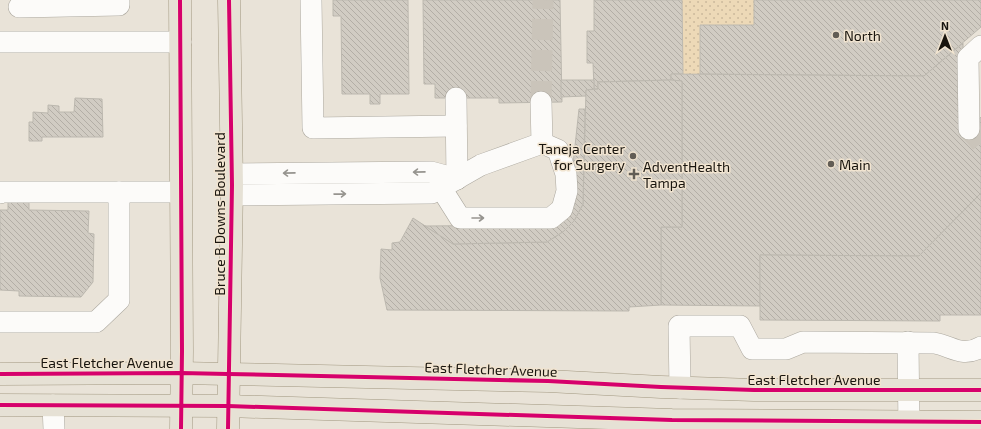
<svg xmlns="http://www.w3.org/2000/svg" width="981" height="429" font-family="'Exo 2',sans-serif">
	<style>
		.grass { fill: url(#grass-dots) }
		.building { fill: url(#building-back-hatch); stroke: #bcb8af }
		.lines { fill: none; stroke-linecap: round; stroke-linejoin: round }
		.minor-tunnel { stroke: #cac4ba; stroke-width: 21; stroke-dasharray: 21 10; stroke-linecap: butt }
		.minor-casing { stroke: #aca89f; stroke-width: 22 }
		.major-casing { stroke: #a29881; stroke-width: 23 }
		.minor { stroke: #fcfbf9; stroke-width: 21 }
		.major { stroke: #e6e1d5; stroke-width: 22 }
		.cycleway-casing { stroke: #f1e4d0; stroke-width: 6 }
		.cycleway { stroke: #d6006c; stroke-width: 4 }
		.oneway { stroke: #96948f }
		.poi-dot { fill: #625d55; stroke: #f1e4d0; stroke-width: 1.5 }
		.labels { text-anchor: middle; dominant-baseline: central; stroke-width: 3; stroke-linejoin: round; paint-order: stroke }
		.poi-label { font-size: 14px; fill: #19150e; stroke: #f1e4d0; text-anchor: start }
		.street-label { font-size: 14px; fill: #19150e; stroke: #f1e4d0 }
	</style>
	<defs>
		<pattern id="grass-dots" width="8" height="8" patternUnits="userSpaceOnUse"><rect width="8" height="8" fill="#edd9b7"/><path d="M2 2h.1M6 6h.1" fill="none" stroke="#cbb99c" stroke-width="1.8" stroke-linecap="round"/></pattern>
		<pattern id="building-back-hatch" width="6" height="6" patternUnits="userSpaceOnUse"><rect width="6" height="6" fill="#d1ccc3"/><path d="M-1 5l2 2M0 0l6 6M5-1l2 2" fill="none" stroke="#b3aea6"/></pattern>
	</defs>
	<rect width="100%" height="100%" fill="#e9e3d8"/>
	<polygon class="grass" points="682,0 754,0 754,25 700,25 700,74 683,74"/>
	<g class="building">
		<polygon points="333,0 408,0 409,94 380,94 380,104 370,104 370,94 342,94 341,16 333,16"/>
		<polygon points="423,0 560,0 562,102 499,103 499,98 435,98 435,84 424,84"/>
		<polygon points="594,0 682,0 683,74 671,74 671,80 598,82 598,89 594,89 593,63 587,63 587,31 594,31"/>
		<polygon points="754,0 981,0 981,27 924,76 700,74 700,25 754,25"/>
		<polygon points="963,43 964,134 981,117 981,193 919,256 760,255 760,306 661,305 661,227 682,227 682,81 671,80 671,74 924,76"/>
		<polygon points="561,80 594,80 594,89 586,90 586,96 561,97"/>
		<polygon points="671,80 682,81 682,227 661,227 661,305 629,307 629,311 387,310 380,278 381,249 392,250 392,243 400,242 413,218 453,244 547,242 564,231 574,221 583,204 586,90 598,89 598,82"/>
		<polygon points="75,98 102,99 103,137 42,137 42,141 29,141 29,122 33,122 33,112 48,113 48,105 59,106 59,112 74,112"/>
		<polygon points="579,109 585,109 583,204 574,221 564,231 547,242 453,244 425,226 542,225 570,192"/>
		<polygon points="981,193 981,315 940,315 940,321 760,320 760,255 919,256"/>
		<polygon points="8,199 29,200 29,210 89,211 88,233 94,234 93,282 81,297 19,296 19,291 0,290 0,210 8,210"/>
	</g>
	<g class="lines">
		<g class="minor-tunnel">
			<polyline points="541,102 543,0"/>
			<polyline points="969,129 981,143"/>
		</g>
		<defs>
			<g id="minor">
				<polyline points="311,0 313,128 456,126"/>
				<polyline points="19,7 119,5 119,0"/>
				<polyline points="0,42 181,42"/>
				<polyline points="456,98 457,179"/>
				<polyline points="969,129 968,58 981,46"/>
				<polyline points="231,174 431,172 457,179"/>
				<polyline points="441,188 460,218 551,218 562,209 567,191 566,174 558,150 542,143"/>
				<polyline points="0,193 1,192 181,192"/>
				<polyline points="231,195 432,193 481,165 542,143 541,102"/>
				<polyline points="0,322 96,322 119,300 119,192"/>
				<polyline points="908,342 909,429"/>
				<path d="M680,388L679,326H740L752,349H786L803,342L934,343C952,346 962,358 981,347"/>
				<polyline points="53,405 54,429"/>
			</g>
			<g id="major">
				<polyline points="180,0 182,351 181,429"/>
				<polyline points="0,374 181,373 228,374 548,381 661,387 754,390 981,390"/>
				<polyline points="0,405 228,406 672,420 981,422"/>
				<polyline points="228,429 232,185 229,0"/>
			</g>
		</defs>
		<use href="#minor" class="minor-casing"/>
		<use href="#major" class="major-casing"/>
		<use href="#minor" class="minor"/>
		<use href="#major" class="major"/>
		<defs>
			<g id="cycleway">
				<polyline points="180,0 182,351 181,429"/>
				<polyline points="0,374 181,373 228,374 548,381 661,387 754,390 981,390"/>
				<polyline points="0,405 228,406 672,420 981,422"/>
				<polyline points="228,429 232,185 229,0"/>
			</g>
		</defs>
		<use href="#cycleway" class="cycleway-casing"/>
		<use href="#cycleway" class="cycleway"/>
	</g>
	<defs><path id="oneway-shaft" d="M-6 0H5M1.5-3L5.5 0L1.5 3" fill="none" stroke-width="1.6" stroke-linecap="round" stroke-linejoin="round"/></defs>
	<g class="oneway">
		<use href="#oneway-shaft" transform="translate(419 172) rotate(179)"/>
		<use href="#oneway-shaft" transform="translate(289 173) rotate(179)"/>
		<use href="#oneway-shaft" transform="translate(340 194) rotate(-1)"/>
		<use href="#oneway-shaft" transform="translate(478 218)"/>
	</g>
	<g class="poi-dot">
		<circle cx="836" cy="35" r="4"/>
		<circle cx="633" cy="156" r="4"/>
		<circle cx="831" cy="164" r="4"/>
		<path d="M632 168h4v4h4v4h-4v4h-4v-4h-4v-4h4z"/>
	</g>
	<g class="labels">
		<g class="poi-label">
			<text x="844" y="35">North</text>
			<text x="625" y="148" text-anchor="end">Taneja Center<tspan x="625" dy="16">for Surgery</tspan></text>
			<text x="839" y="164">Main</text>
			<text x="643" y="166">AdventHealth<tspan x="643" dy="16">Tampa</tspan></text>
		</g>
		<g class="street-label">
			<text transform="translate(219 214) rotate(-90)">Bruce B Downs Boulevard</text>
			<text x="107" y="362">East Fletcher Avenue</text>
			<text transform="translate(491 369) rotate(2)">East Fletcher Avenue</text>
			<text x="814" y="379">East Fletcher Avenue</text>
		</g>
	</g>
	<g transform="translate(945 36)" stroke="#f1e4d0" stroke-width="3" paint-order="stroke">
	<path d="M0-3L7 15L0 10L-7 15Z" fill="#19150e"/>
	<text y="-6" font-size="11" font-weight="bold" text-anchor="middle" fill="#19150e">N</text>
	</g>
</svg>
